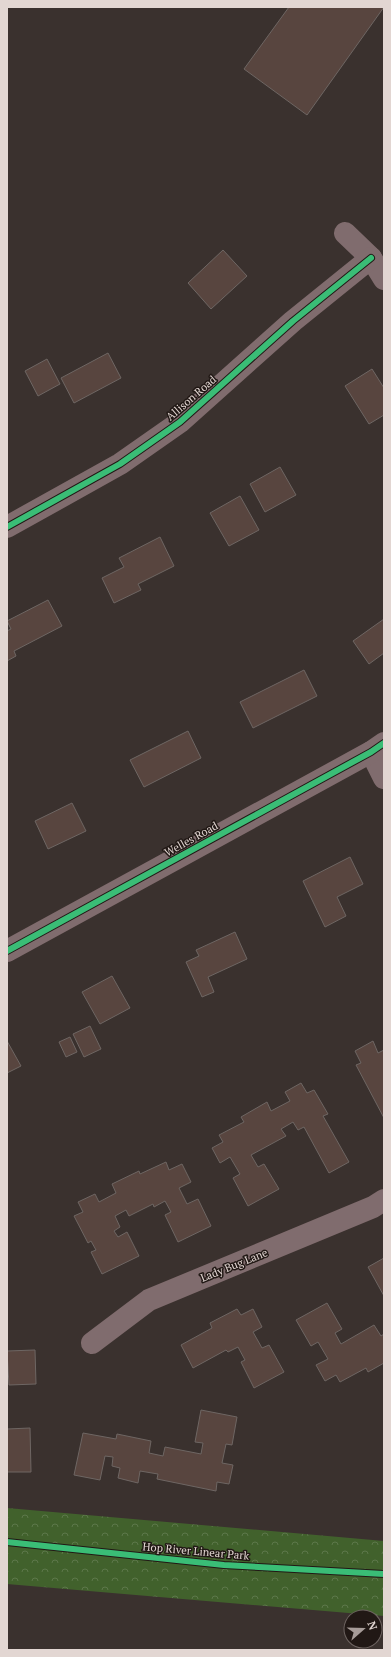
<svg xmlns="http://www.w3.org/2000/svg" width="391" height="1657" font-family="'PT Serif',serif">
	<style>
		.forest { fill: url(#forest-crowns) }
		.building { fill: #58453f; stroke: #6e6663 }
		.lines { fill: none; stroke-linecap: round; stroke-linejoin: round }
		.minor { stroke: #806c6e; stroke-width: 22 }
		.cycleway-casing { stroke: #211815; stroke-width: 8 }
		.cycleway { stroke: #3abd76; stroke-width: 6 }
		.labels { text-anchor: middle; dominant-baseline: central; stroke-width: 3; stroke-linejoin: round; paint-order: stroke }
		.street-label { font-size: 11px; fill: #e2d6d2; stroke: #211815 }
	</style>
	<defs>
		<pattern id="forest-crowns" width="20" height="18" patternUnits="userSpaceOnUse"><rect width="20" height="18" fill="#41612c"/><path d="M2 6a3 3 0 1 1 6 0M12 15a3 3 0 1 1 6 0" fill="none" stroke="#5c774a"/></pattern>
	</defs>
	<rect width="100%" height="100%" fill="#3a312e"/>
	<polygon class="forest" points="7,1508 384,1541 384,1616 7,1584"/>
	<g class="building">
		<polygon points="289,7 384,7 307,115 244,69"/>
		<polygon points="223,250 247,276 211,309 188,283"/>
		<polygon points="108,353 121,378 74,403 61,378"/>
		<polygon points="47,359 60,384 38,396 25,371"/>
		<polygon points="372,369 384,388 384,415 369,424 345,386"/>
		<polygon points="280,467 296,495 265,512 250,484"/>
		<polygon points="240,496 259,530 229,546 210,513"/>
		<polygon points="160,537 174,566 138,584 141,590 114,603 102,578 124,567 119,558"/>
		<polygon points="48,600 62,626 14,651 16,656 7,661 7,631 11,629 7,621"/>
		<polygon points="384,619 384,653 369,664 353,641"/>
		<polygon points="304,670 317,696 253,728 240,702"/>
		<polygon points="188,731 201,758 144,787 130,760"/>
		<polygon points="72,803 86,831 48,849 35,821"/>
		<polygon points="350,857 363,884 337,897 346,916 325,927 303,881"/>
		<polygon points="235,932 247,959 208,977 214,992 202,997 186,962 199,956 196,950"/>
		<polygon points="112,976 130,1008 100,1024 82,992"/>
		<polygon points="90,1026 101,1049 84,1057 73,1034"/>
		<polygon points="70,1037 77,1052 66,1057 59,1042"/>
		<polygon points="7,1041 21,1066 7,1073"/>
		<polygon points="373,1041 378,1053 384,1050 384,1118 356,1065 361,1063 355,1051"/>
		<polygon points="301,1083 307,1093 314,1090 328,1114 323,1116 349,1162 329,1173 304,1127 298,1130 293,1122 281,1129 286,1136 251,1155 258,1167 264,1164 279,1189 248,1206 233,1178 240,1174 230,1157 220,1163 212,1148 223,1142 219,1135 244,1122 241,1117 267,1102 271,1111 290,1101 285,1092"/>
		<polygon points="166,1162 169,1170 182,1164 191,1182 179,1188 187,1204 198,1199 211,1226 178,1242 165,1215 171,1212 165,1201 154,1207 153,1204 129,1216 126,1210 115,1216 120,1227 114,1231 118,1237 127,1232 139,1256 102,1274 91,1252 96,1250 91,1241 88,1243 74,1216 83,1212 78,1202 95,1194 99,1202 116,1193 112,1184 139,1171 140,1174"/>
		<polygon points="384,1258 384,1296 368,1267"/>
		<polygon points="327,1303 342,1329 335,1333 341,1344 374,1325 381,1336 384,1334 384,1363 368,1372 366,1368 340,1382 336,1375 325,1381 316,1365 328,1359 318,1342 311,1346 296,1320"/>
		<polygon points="237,1309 241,1315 253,1309 262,1327 253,1332 262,1348 269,1345 284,1372 254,1388 241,1362 245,1360 238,1347 228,1352 226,1350 193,1368 181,1345 212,1328 210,1323"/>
		<polygon points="35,1350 36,1384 9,1385 7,1351"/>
		<polygon points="201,1410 237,1417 232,1445 226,1444 222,1463 233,1465 229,1484 217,1482 216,1491 157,1479 158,1474 140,1471 138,1483 118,1478 120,1468 112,1466 113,1457 105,1456 100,1480 74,1475 83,1433 116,1439 117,1434 151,1441 149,1453 163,1456 165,1447 201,1454 203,1443 195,1442"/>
		<polygon points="30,1428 31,1472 7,1472 7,1429"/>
	</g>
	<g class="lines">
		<g class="minor">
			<polyline points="345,233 371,258 384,279"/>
			<polyline points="7,527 120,464 180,422 293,321 371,258"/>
			<polyline points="371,752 384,778"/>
			<polyline points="7,951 371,752 384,743"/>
			<polyline points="92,1343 149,1300 373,1207 384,1200"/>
		</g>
		<defs>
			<g id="cycleway">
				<polyline points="7,527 120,464 180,422 293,321 371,258"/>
				<polyline points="7,951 371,752 384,743"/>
				<polyline points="7,1542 224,1565 384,1574"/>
			</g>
		</defs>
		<use href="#cycleway" class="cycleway-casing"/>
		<use href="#cycleway" class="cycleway"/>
	</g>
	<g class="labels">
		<g class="street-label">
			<text transform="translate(191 398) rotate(-41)">Allison Road</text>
			<text transform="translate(191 839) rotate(-29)">Welles Road</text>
			<text transform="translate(234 1265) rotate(-22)">Lady Bug Lane</text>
			<text transform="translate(196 1551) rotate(5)">Hop River Linear Park</text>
		</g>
	</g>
	<rect width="391" height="1657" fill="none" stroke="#e2d6d2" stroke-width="16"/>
	<g transform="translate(363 1629) rotate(70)"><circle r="19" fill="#211815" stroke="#6e6461"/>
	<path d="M0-3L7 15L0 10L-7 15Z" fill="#a79c99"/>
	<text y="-6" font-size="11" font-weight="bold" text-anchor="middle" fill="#e2d6d2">N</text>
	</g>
</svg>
